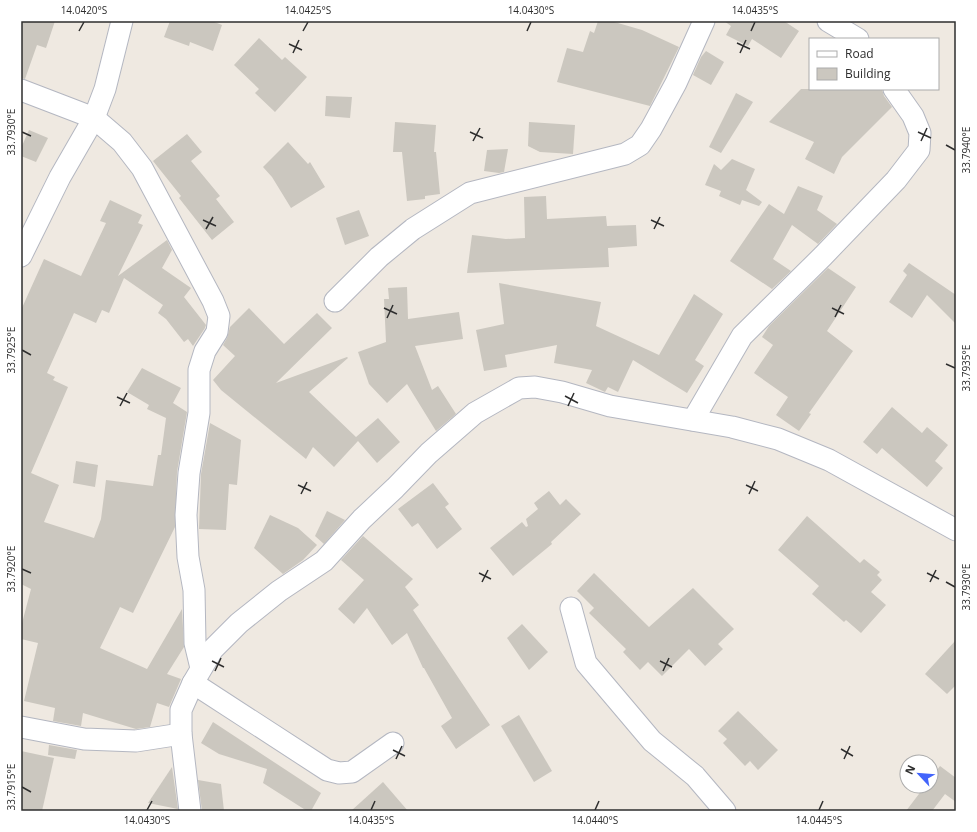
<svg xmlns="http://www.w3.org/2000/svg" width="977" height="832" font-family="'Open Sans',sans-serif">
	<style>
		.building { fill: #cbc7bf }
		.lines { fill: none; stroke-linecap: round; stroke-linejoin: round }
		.street-casing { stroke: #b4b7c1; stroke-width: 23 }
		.street { stroke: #fff; stroke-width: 21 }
		.ticks { fill: none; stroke: #2e2e2e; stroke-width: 1.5 }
		.neatline { fill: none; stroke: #2e2e2e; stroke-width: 1.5 }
		.ticks-label { font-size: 10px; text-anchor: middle; fill: #2e2e2e }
	</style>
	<rect width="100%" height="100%" fill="#efe9e1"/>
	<g class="building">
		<polygon points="21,21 55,21 46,48 37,45 25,79 21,78"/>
		<polygon points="170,21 212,21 222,25 213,51 190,42 189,46 164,37"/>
		<polygon points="598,21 611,21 642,30 679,47 650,106 557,82 567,48 583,52 590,31 594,33"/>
		<polygon points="724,21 784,21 799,31 781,58 752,39 748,46 726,35 731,26"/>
		<polygon points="259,38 282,60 285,57 307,77 275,112 255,93 259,89 234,65"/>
		<polygon points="706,51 724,62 711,85 693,75 701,57"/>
		<polygon points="801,89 882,89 884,96 892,107 842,157 834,174 805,159 814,142 769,122"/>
		<polygon points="736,93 753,102 721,153 709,147"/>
		<polygon points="326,96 352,97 350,118 325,116"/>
		<polygon points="395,122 436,125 434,152 436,152 440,194 425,196 425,199 407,201 402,152 393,152"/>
		<polygon points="529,122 575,125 573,154 540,152 528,146"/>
		<polygon points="29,130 48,138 36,162 21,156 21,148"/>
		<polygon points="187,134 202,152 191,161 220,196 216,199 234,222 212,240 179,198 181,196 153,161"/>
		<polygon points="288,142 308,164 310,162 325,187 291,208 272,177 263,167"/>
		<polygon points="508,149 504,172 499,173 484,171 487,150"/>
		<polygon points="732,159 755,169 746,190 762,202 759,206 742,200 740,205 719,196 721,191 705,185 714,164 721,170"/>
		<polygon points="798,186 823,196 817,210 837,224 818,244 792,225 773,259 791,271 772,289 730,261 769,204 784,214"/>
		<polygon points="546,196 547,219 606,216 607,226 636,225 637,246 608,248 609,267 467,273 472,235 506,239 525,238 524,197"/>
		<polygon points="110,200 142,215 138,223 143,225 118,276 167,240 172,250 162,268 191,288 184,297 206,325 205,328 193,346 188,339 184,342 166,319 158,313 163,305 124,278 109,313 102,310 96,323 74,313 47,373 55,377 53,380 68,387 31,473 59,485 44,522 94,538 101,519 106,480 153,486 158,455 161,455 166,418 147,409 149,405 127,392 142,368 181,388 173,403 187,412 177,472 175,527 133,613 120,607 100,648 147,669 182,609 184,647 167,674 181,679 169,707 157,703 150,727 136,729 83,713 81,726 53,721 55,708 24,701 38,643 21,639 21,627 31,589 21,584 21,310 44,259 81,276 106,223 100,221"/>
		<polygon points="359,210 369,236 345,245 336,218"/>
		<polygon points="909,263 956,295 956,324 927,295 912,318 889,302 907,275 903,271"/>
		<polygon points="828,268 856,287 827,331 853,351 809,413 811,414 799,431 776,415 788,397 754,373 773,345 762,337 769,326"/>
		<polygon points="499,283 601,302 596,326 659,355 694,294 723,314 695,360 704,366 687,393 633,360 618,392 608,387 605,392 586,383 592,370 554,363 557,345 505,355 507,367 484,371 476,330 504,324"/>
		<polygon points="407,287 408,319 459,312 463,339 415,346 432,390 438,386 456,414 436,431 407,384 387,403 369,384 358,352 386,342 384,299 389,299 388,288"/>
		<polygon points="249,308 284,344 317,313 332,328 276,383 347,357 348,358 309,392 356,437 378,418 400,442 377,463 358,441 334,467 313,447 306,459 221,390 213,380 235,356 223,345 227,338 230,327"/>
		<polygon points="892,407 922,433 927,427 948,445 935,461 943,468 927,487 882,448 877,454 863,442"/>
		<polygon points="210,423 241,440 237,485 229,484 226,530 199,529 201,474"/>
		<polygon points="76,461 98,465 95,487 73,483"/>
		<polygon points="433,483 449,504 445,507 462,529 437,549 418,523 412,527 398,509"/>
		<polygon points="549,491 560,505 566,499 581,514 551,542 552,544 513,576 490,548 522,522 526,527 528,526 526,519 538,509 534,503"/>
		<polygon points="327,511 345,520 324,544 315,536"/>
		<polygon points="270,515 298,528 317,545 303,560 283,574 254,548"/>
		<polygon points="807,516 860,563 864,559 880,572 877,575 882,580 871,592 886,605 861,633 846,620 844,622 812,594 819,586 778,550"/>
		<polygon points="363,536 413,579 405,587 419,605 413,610 490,725 456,749 441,726 452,718 424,668 423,668 407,633 392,645 367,608 354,624 338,609 364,580 341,560"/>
		<polygon points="594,573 649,627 693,588 734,629 718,644 723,649 705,666 689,649 662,676 648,662 640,670 623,652 626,649 589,613 594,608 577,591"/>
		<polygon points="522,624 548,652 529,670 507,638"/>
		<polygon points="956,640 956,685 947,694 925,674"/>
		<polygon points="738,711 778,750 758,770 750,761 745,766 723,743 727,739 718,731"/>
		<polygon points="519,715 552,771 534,782 501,726"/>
		<polygon points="213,722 321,793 311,811 307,811 263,783 267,769 219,754 201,743"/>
		<polygon points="49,745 77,750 75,759 48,755"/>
		<polygon points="21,751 54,758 42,811 21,811"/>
		<polygon points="940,766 956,778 956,802 945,794 932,811 906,811 925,786 931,786 931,778"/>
		<polygon points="172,767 178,809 148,803"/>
		<polygon points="198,780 221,784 224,811 202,811"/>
		<polygon points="383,782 408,811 351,811"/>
	</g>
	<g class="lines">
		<defs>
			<g id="street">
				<polyline points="828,21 858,39"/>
				<polyline points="21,90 94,118 122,142 142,168 213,301 219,316 217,332 205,351 199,370 199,413 189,473 186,515 188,557 194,590 195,643 201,668"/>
				<polyline points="21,256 60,177 94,118 105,89 122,21"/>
				<polyline points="335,301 379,257 413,229 470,193 625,154 640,145 651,129 676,83 704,21"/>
				<polyline points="693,420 742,336 823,256 896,180 919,150 920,133 913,116 894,89"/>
				<polyline points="571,608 586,663 652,741 695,776 725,811"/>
				<polyline points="193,683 327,770 339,773 352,772 393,743"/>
				<polyline points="21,727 84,739 136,741 181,734"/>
				<polyline points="190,811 181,734 181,710 193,683 213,649 239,623 279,591 324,561 362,519 395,488 429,453 475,413 519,388 535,387 562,392 610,406 732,427 778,439 829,460 956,530"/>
			</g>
		</defs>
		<use href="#street" class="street-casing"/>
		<use href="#street" class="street"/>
	</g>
	<path class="ticks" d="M79,31L84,22M303,31L308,22M527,31L531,22M751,31L755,22M737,43L750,49M289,44L302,50M293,53L299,40M740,53L746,40M22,132L31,136M470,132L483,138M918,132L931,138M473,141L480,128M921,141L927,128M946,145L955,150M203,220L216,226M651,220L664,226M206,229L213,217M654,229L660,217M384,308L397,314M832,308L844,314M835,317L841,305M387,318L393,305M22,350L31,355M946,364L955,368M565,396L578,403M117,397L130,403M120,406L127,393M568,406L574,393M298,485L311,491M746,485L758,491M301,494L307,482M749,494L755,481M22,569L31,573M479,573L491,579M927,573L939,579M482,582L488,570M930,582L936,570M946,582L955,587M212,661L224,667M660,661L672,667M215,671L221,658M663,671L669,658M841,749L853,756M393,750L405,756M396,759L402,746M844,759L850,746M22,787L31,792M147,810L152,801M371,810L375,801M595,810L599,801M819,810L823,801"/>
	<rect width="977" height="832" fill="none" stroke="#ffffff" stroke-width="44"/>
	<rect x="809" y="38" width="130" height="52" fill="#ffffff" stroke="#ababab"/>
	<rect x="817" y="51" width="20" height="6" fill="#ffffff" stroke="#ababab"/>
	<text x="845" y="58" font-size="12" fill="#2e2e2e">Road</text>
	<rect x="817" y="68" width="20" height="12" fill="#cbc7bf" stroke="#ababab"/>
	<text x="845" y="78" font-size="12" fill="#2e2e2e">Building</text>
	<g transform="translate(919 774) rotate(296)"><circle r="19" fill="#ffffff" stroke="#ababab"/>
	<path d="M0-3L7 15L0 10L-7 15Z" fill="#4264fb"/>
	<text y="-6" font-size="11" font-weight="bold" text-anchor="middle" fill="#2e2e2e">N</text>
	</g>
	<rect x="22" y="22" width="933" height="788" class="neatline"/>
	<g class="ticks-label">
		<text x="84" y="14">14.0420°S</text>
		<text x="308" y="14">14.0425°S</text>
		<text x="531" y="14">14.0430°S</text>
		<text x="755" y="14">14.0435°S</text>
		<text transform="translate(11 132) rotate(-90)" y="4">33.7930°E</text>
		<text transform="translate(966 150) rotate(-90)" y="4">33.7940°E</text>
		<text transform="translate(11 350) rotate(-90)" y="4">33.7925°E</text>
		<text transform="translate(966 368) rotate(-90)" y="4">33.7935°E</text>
		<text transform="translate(11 569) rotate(-90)" y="4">33.7920°E</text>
		<text transform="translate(966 587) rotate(-90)" y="4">33.7930°E</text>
		<text transform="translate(11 787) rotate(-90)" y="4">33.7915°E</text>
		<text x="147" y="824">14.0430°S</text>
		<text x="371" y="824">14.0435°S</text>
		<text x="595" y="824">14.0440°S</text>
		<text x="819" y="824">14.0445°S</text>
	</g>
</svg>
